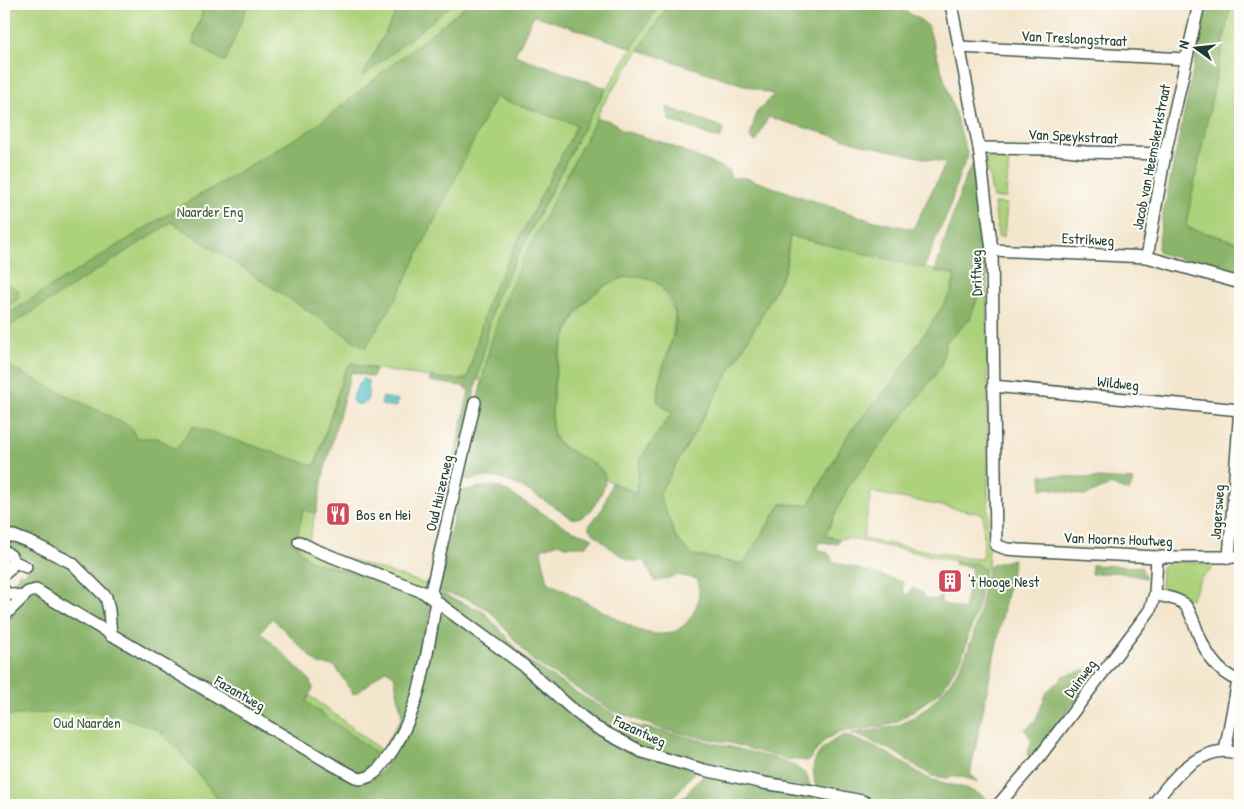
<svg xmlns="http://www.w3.org/2000/svg" width="1244" height="809" font-family="'Patrick Hand',sans-serif">
	<style>
		.green { fill: #add27b; stroke: #668858; fill-rule: evenodd }
		.forest { fill: #8ab46b; stroke: #547850 }
		.water { fill: #50bec7; stroke: #387e7e }
		.lines { fill: none; stroke-linecap: round; stroke-linejoin: round }
		.street-casing { stroke: #3f564b; stroke-width: 14 }
		.street { stroke: #fff; stroke-width: 11 }
		.labels { text-anchor: middle; dominant-baseline: central; stroke-width: 4; stroke-linejoin: round; paint-order: stroke }
		.street-label { font-size: 15px; fill: #1f3d34; stroke: #fdfcf7 }
		.park-label { font-size: 15px; fill: #426246; stroke: #fdfcf7 }
		.poi-label { font-size: 15px; fill: #1f3d34; stroke: #fdfcf7; text-anchor: start }
	</style>
	<rect width="100%" height="100%" fill="#fdfcf7"/>
	<filter id="ink" filterUnits="userSpaceOnUse"><feTurbulence type="fractalNoise" baseFrequency=".02" numOctaves="2"/><feDisplacementMap in="SourceGraphic" scale="10" xChannelSelector="R" yChannelSelector="G"/><feConvolveMatrix kernelMatrix="1 2 1 2 8 2 1 2 1" color-interpolation-filters="sRGB"/></filter>
	<filter id="wash" filterUnits="userSpaceOnUse"><feTurbulence type="fractalNoise" baseFrequency=".0096" numOctaves="4" result="noise"/><feDisplacementMap in="SourceGraphic" scale="20" xChannelSelector="R" yChannelSelector="G"/><feGaussianBlur stdDeviation="1.12" result="paint"/><feColorMatrix in="noise" values="0 0 0 0 0 0 0 0 0 0 0 0 0 0 0 0 0 1.4 0 .05"/><feComposite in="paint" operator="in"/></filter>
	<g filter="url(#wash)">
		<rect width="100%" height="100%" fill="#f4e6cd"/>
		<g class="green">
			<path d="M4,4H669L602,106L596,119L460,481L482,381C471,378 459,380 447,379C415,375 382,371 351,363L344,373L315,466L322,482L309,541L336,555L426,584L435,593L273,575L235,638L385,753L368,774L54,558L4,540ZM536,7L584,29L632,48L585,124L495,93Z"/>
			<polygon points="1231,4 1240,4 1240,243 1189,228 1186,226 1185,221"/>
			<polygon points="985,157 1009,158 1006,198 993,198"/>
			<polygon points="994,203 1007,204 1004,237 998,237"/>
			<polygon points="790,236 955,275 952,293 896,378 849,433 809,505 781,504 744,564 693,555 676,538 659,494 761,317 785,270"/>
			<path d="M636,275L649,278L657,282L662,287L675,314L673,335L661,374L657,401L672,413L640,459L636,493L605,479V477L560,445C549,432 552,413 553,397C557,345 576,284 636,275Z"/>
			<path d="M987,280L988,503L989,535L988,569L985,570L954,564L955,561L847,538L840,539L825,536L847,489L941,367L946,342L970,319L979,293ZM871,492L983,514L984,548L981,559L966,558L863,539Z"/>
			<polygon points="1170,561 1212,564 1211,570 1201,578 1191,599 1161,589 1162,567"/>
			<polygon points="4,618 342,805 4,805"/>
		</g>
		<g class="forest">
			<path d="M201,4H248L226,60L223,61L194,43C192,29 206,18 201,4Z"/>
			<polygon points="400,4 453,4 362,77"/>
			<polygon points="468,4 660,4 632,48 534,15 515,55 606,88 584,127 495,300 457,470 454,459 469,391 462,386 429,381 431,377 461,380 467,379 489,298 577,125 495,97 396,299 365,348 172,222 4,330 4,316 176,209 315,127"/>
			<path d="M669,4H890L918,18L928,26L968,156L959,175L948,213L939,231L924,268L790,236L785,270L761,317L659,494L676,538L693,555L743,564L781,504L809,505L849,433L896,378L951,293L955,275L935,271L965,178L974,162L976,163L987,248V280L979,293L970,319L946,342L941,367L847,489L825,536L839,539L838,544L819,542L818,549L828,553L834,562L903,582V590L907,596L913,588L922,593L925,598L936,600L941,596V603L964,610L972,567L954,564L955,561L975,563L985,570L976,613L962,657L941,691L900,720L885,726L839,732L826,739L808,761L785,759L730,743L664,730L611,710L533,661L488,609L468,599L438,591L459,491L490,486L501,488L569,529L593,538L586,546H566L559,543L543,548L541,552L548,582L638,630C649,634 661,636 673,632C692,625 704,598 697,579L677,575L655,582L645,561H630L610,548L589,529V526L603,508L612,483L636,493L640,459L672,413L657,401C659,393 659,384 661,375C665,358 679,329 675,312C659,255 603,275 577,312C561,336 555,367 553,395C553,407 549,430 556,440C560,445 566,448 571,451C580,457 593,462 601,469C612,480 598,500 591,510C586,516 579,519 571,518C549,504 514,477 487,477C479,477 469,480 460,481L490,345L503,304L520,265L596,119H603L615,123L621,130L667,144L728,170L731,178H746L870,220L913,229L946,163L862,144L768,117L756,142L750,138L756,113L774,95L639,50Z"/>
			<polygon points="1207,4 1231,4 1186,225 1189,228 1240,243 1240,274 1159,253 1158,248 1162,219"/>
			<polygon points="667,107 724,128 720,139 669,120"/>
			<polygon points="4,281 19,291 18,299 4,308"/>
			<path d="M4,363L39,382L130,426L136,438H158L176,449L193,426L315,466L344,373L351,363L375,369L373,377L351,372L324,472L316,513L303,510L297,537L299,550L311,561L379,580L432,603L423,663L400,733L382,757L386,744L402,717L394,675L386,670C373,677 367,689 353,694L335,666L318,664L272,618L261,632L308,678L313,688L306,702L375,752L365,767L375,778L397,752L437,619L446,612L450,613L590,725L695,771L667,805H221L216,796L175,746L158,730L120,716L79,711L4,716V594L12,602L22,593L12,585L20,572L24,575L34,561L16,556L11,548L4,547Z"/>
			<polygon points="1041,475 1134,480 1129,491 1110,485 1085,496 1049,488 1042,489"/>
			<path d="M1014,559L970,774L979,782L959,776L946,778L932,776L891,750L852,733C868,731 886,730 901,724C939,707 966,666 976,626C980,609 983,591 987,573L991,565Z"/>
			<polygon points="1092,565 1141,567 1146,578 1117,572 1091,574"/>
			<polygon points="442,594 484,612 528,661 575,692 619,717 609,729 595,721 444,601 439,596"/>
			<polygon points="1089,669 1099,671 1031,759 1027,754 1032,741 1025,729 1035,722 1047,692 1063,676"/>
			<path d="M1240,715V742H1238C1232,731 1235,726 1240,715Z"/>
			<polygon points="624,723 727,746 769,757 793,765 807,775 810,788 761,779 639,748 616,733"/>
			<path d="M845,735L884,751L929,779L965,788L979,794L993,803L990,805H881L868,799L816,788C815,781 812,771 814,764C817,750 832,740 845,735Z"/>
			<polygon points="708,774 813,794 817,805 677,805 701,777"/>
			<polygon points="818,795 865,805 823,805"/>
		</g>
		<g class="water">
			<polygon points="363,379 368,381 369,389 367,402 357,405 353,402 352,399 359,383"/>
			<polygon points="383,397 398,400 397,407 381,405"/>
		</g>
	</g>
	<g filter="url(#ink)">
		<g class="lines">
			<defs>
				<g id="street">
					<polyline points="951,4 979,148 992,250 996,545 1007,549 1019,550 1157,557 1240,557"/>
					<polyline points="960,47 1186,59"/>
					<polyline points="979,148 1057,149 1085,152 1165,154"/>
					<polyline points="992,250 1147,257 1240,283"/>
					<polyline points="1147,257 1165,154 1199,4"/>
					<polyline points="993,386 1240,410"/>
					<polyline points="4,536 14,536 34,544 72,563 106,597 109,610 111,636"/>
					<polyline points="299,542 315,550 423,592 523,665 571,708 595,727 642,752 704,770 764,783 813,791 862,801 871,805"/>
					<polyline points="4,551 11,556 13,561 26,567"/>
					<polyline points="1229,558 1240,408"/>
					<polyline points="4,574 10,569 13,561"/>
					<path d="M4,590L6,593L23,597L28,592L36,590L328,762L359,779C374,778 380,768 388,757C421,711 427,654 436,601L431,591L433,583L475,402"/>
					<path d="M1155,594C1163,597 1178,598 1184,604C1190,609 1192,619 1195,625C1203,648 1215,673 1240,681"/>
					<polyline points="4,616 23,597"/>
					<polyline points="1225,751 1238,681"/>
					<polyline points="998,805 1037,760 1150,610 1155,594 1157,557"/>
					<path d="M1153,805C1170,781 1193,753 1224,751C1229,751 1235,753 1240,754"/>
				</g>
			</defs>
			<use href="#street" class="street-casing"/>
			<use href="#street" class="street"/>
		</g>
	</g>
	<defs>
		<symbol id="restaurant-square" viewBox="-11 -11 22 22"><rect x="-9" y="-9" width="18" height="18" rx="4" fill="#d1495b" stroke="#fdfcf7"/><path d="M-5-6h1v4h1v-4h1v4h1v-4h1v5L-1.5 .5V6h-2V.5L-5-1ZM5-6V6H3V1.5H1.5Q1.5-4 5-6Z" fill="#fff"/></symbol>
		<symbol id="building-square" viewBox="-11 -11 22 22"><rect x="-9" y="-9" width="18" height="18" rx="4" fill="#d1495b" stroke="#fdfcf7"/><path d="M-4-6H4V6H1V3H-1V6H-4ZM-2.5-4.3h1.7v1.8h-1.7ZM.8-4.3h1.7v1.8H.8ZM-2.5-1h1.7V.8h-1.7ZM.8-1h1.7V.8H.8Z" fill="#fff"/></symbol>
	</defs>
	<g fill-rule="evenodd">
		<use href="#restaurant-square" x="324" y="500" width="28" height="28"/>
		<use href="#building-square" x="936" y="567" width="28" height="28"/>
	</g>
	<g class="labels">
		<g class="street-label">
			<text transform="translate(1074 38) rotate(3)">Van Treslongstraat</text>
			<text transform="translate(1073 136) rotate(3)">Van Speykstraat</text>
			<text transform="translate(1151 157) rotate(-79)">Jacob van Heemskerkstraat</text>
			<text transform="translate(1088 239) rotate(3)">Estrikweg</text>
			<text transform="translate(976 273) rotate(-91)">Driftweg</text>
			<text transform="translate(1118 383) rotate(6)">Wildweg</text>
			<text transform="translate(439 493) rotate(-77)">Oud Huizerweg</text>
			<text transform="translate(1217 512) rotate(-86)">Jagersweg</text>
			<text transform="translate(1118 539) rotate(2)">Van Hoorns Houtweg</text>
			<text transform="translate(1080 678) rotate(-53)">Duinweg</text>
			<text transform="translate(240 693) rotate(30)">Fazantweg</text>
			<text transform="translate(640 731) rotate(25)">Fazantweg</text>
		</g>
		<g class="park-label">
			<text x="210" y="211">Naarder Eng</text>
			<text x="87" y="722">Oud Naarden</text>
		</g>
		<g class="poi-label">
			<text x="356" y="514">Bos en Hei</text>
			<text x="968" y="581">'t Hooge Nest</text>
		</g>
	</g>
	<rect width="1244" height="809" fill="none" stroke="#fdfcf7" stroke-width="20"/>
	<g transform="translate(1196 48) rotate(285)" stroke="#fdfcf7" stroke-width="4" paint-order="stroke">
	<path d="M0-4L9 19L0 12L-9 19Z" fill="#1f3d34"/>
	<text y="-8" font-size="14" font-weight="bold" text-anchor="middle" fill="#1f3d34">N</text>
	</g>
</svg>
